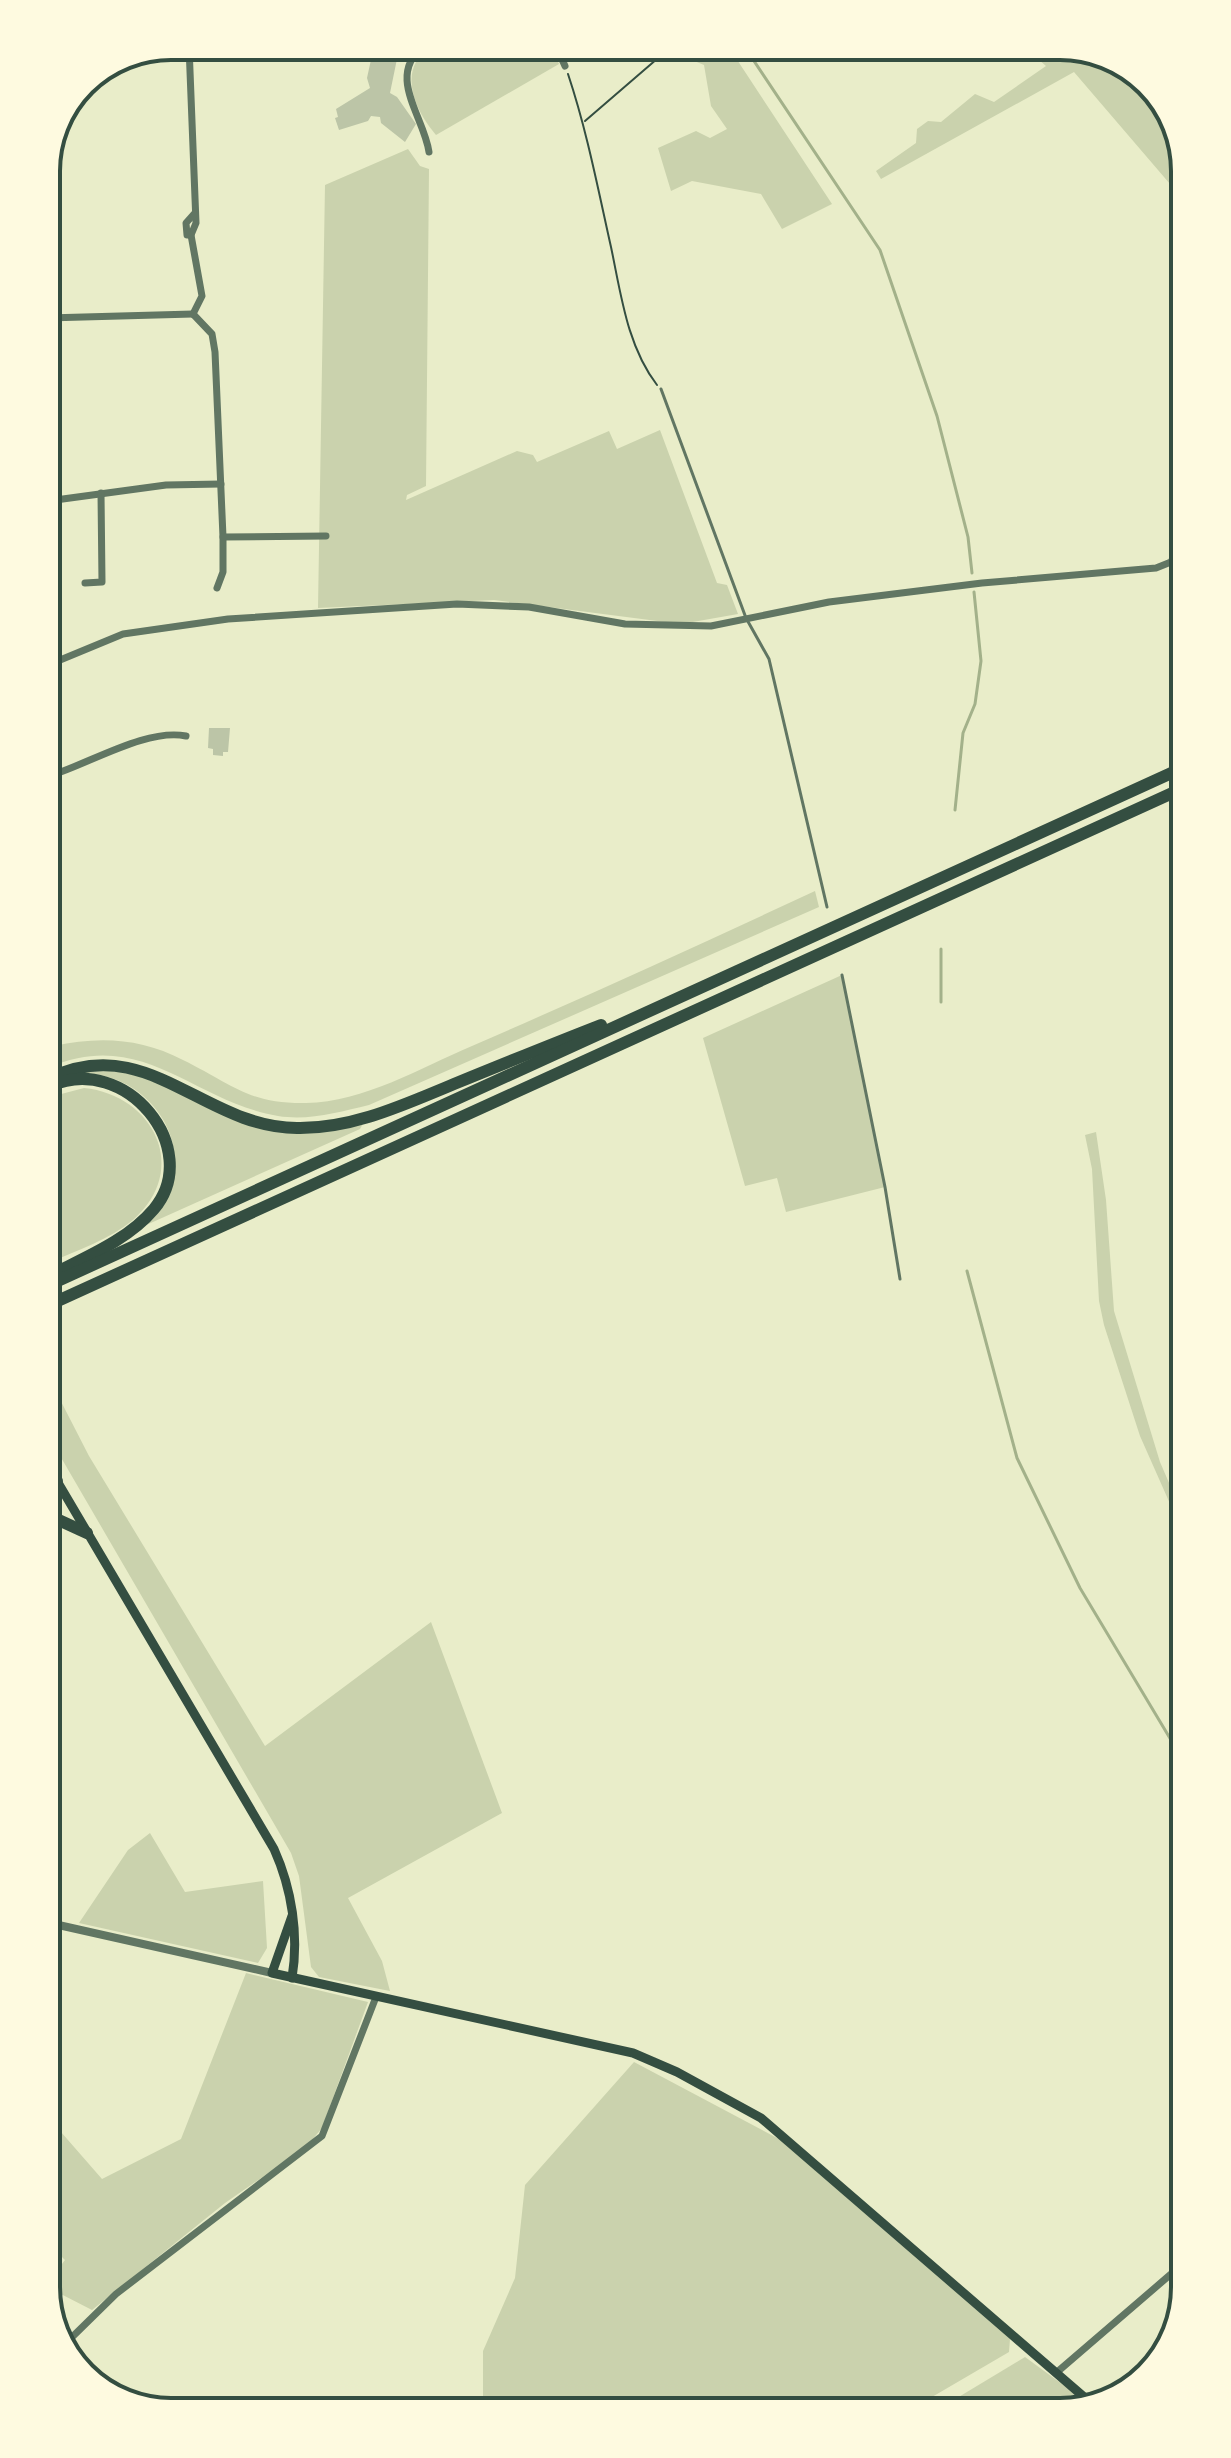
<svg xmlns="http://www.w3.org/2000/svg" width="1231" height="2458" font-family="Overpass,sans-serif">
	<style>
		.green { fill: #cad2ad }
		.lines { fill: none; stroke-linecap: round; stroke-linejoin: round }
		.stream { stroke: #a3b18a; stroke-width: 3 }
		.building { fill: #bcc5a7 }
		.path { stroke: #344e41; stroke-width: 2 }
		.service { stroke: #617663; stroke-width: 3 }
		.minor { stroke: #617663; stroke-width: 7 }
		.tertiary { stroke: #617663; stroke-width: 8 }
		.secondary { stroke: #344e41; stroke-width: 9 }
		.motorway { stroke: #344e41; stroke-width: 12 }
		.rim { fill: none; stroke: #344e41; stroke-width: 4 }
	</style>
	<rect width="100%" height="100%" fill="#e9edc9"/>
	<g class="green">
		<path d="M432,46H551L559,64L436,135C414,110 396,67 432,46Z"/>
		<polygon points="683,46 728,46 832,204 782,229 761,194 692,181 671,191 658,148 696,131 710,138 727,129 711,106 704,65 687,58"/>
		<polygon points="1023,46 1069,46 1136,72 1176,124 1176,191 1074,72 881,179 876,171 916,143 917,129 928,121 941,122 975,94 994,102 1046,66"/>
		<polygon points="408,149 420,166 429,169 426,486 407,495 406,500 517,451 533,455 537,462 609,431 617,449 660,430 717,583 727,585 738,614 687,623 665,622 494,600 318,608 325,185"/>
		<path d="M815,891L819,907L369,1105C339,1112 309,1121 278,1116C194,1102 143,1027 50,1067V1048L54,1046C99,1036 141,1038 183,1060C232,1084 248,1104 306,1103C364,1102 420,1068 472,1046C587,996 701,944 815,891Z"/>
		<polygon points="842,975 885,1187 786,1212 777,1178 745,1186 703,1038"/>
		<path d="M132,1071L246,1123L364,1122L360,1129L144,1226C153,1212 170,1194 173,1178C185,1125 138,1074 86,1074C76,1074 65,1077 55,1078L70,1072Z"/>
		<path d="M84,1088C154,1095 191,1170 133,1220C110,1239 78,1250 51,1262L50,1097Z"/>
		<polygon points="1096,1132 1106,1200 1114,1311 1160,1462 1182,1513 1179,1524 1140,1436 1104,1325 1099,1301 1092,1169 1085,1135"/>
		<polygon points="51,1382 89,1456 265,1746 431,1622 502,1813 348,1898 382,1961 390,1991 319,1977 311,1967 299,1876 291,1853 52,1442"/>
		<polygon points="150,1833 185,1892 263,1881 267,1948 258,1963 79,1923 128,1850"/>
		<polygon points="246,1973 368,2002 322,2128 306,2147 225,2203 92,2310 55,2291 55,2273 65,2260 55,2250 54,2124 102,2179 181,2139"/>
		<polygon points="634,2062 779,2139 1010,2339 1009,2352 920,2404 483,2409 483,2351 515,2278 525,2185"/>
		<polygon points="1025,2357 1088,2403 947,2404"/>
	</g>
	<g class="lines">
		<g class="stream">
			<polyline points="744,46 880,250 937,416 968,537 972,573"/>
			<polyline points="955,810 963,733 975,704 981,661 974,592"/>
			<polyline points="941,1002 941,949"/>
			<polyline points="967,1271 1017,1458 1080,1588 1183,1760"/>
		</g>
	</g>
	<g class="building">
		<polygon points="374,46 404,46 402,54 398,54 390,93 397,97 416,124 405,142 381,123 380,117 371,116 368,121 339,130 335,118 338,117 336,109 370,88 367,78"/>
		<polygon points="209,728 230,728 228,752 223,752 223,756 213,755 213,749 208,748"/>
	</g>
	<g class="lines">
		<g class="path">
			<path d="M568,74C587,131 598,189 611,247C621,294 627,346 657,385"/>
			<polyline points="585,121 672,46"/>
		</g>
		<g class="service">
			<polyline points="661,389 746,618 769,659 827,907"/>
			<polyline points="842,975 885,1187 900,1279"/>
		</g>
		<g class="minor">
			<polyline points="189,46 196,223 191,235 202,296 193,314"/>
			<path d="M423,46C386,77 424,116 429,152"/>
			<polyline points="556,46 565,66"/>
			<polyline points="83,83 173,46"/>
			<polyline points="191,235 187,235 186,223 194,214"/>
			<polyline points="193,314 212,334 215,352 223,537 223,572 217,588"/>
			<polyline points="47,318 193,314"/>
			<polyline points="48,501 166,485 221,484"/>
			<polyline points="223,537 326,536"/>
			<polyline points="85,583 102,582 101,493"/>
			<polyline points="48,665 123,634 228,619 457,604 529,607 625,624 711,626 829,602 982,583 1156,568 1171,562 1177,550"/>
			<path d="M49,776C89,764 146,728 186,736"/>
			<polyline points="64,2345 116,2294 322,2136 376,1997"/>
			<polyline points="1056,2373 1185,2262"/>
		</g>
		<polyline class="tertiary" points="54,1924 272,1973"/>
		<g class="secondary">
			<path d="M57,1481L274,1849C292,1889 299,1935 292,1978"/>
			<polyline points="292,1916 272,1973 633,2053 677,2072 761,2118 1091,2403"/>
		</g>
		<g class="motorway">
			<path d="M50,1078C147,1031 204,1128 297,1128C352,1129 403,1105 454,1084C503,1064 552,1044 601,1025"/>
			<path d="M50,1086C126,1052 204,1149 154,1209C128,1240 86,1257 51,1275"/>
			<polyline points="51,1284 1178,770"/>
			<polyline points="51,1304 1179,790"/>
			<polyline points="52,1489 57,1481"/>
			<polyline points="52,1517 87,1533"/>
		</g>
	</g>
	<path d="M0 0H1231V2458H0ZM171 60H1060A111 111 0 0 1 1171 171V2287A111 111 0 0 1 1060 2398H171A111 111 0 0 1 60 2287V171A111 111 0 0 1 171 60Z" fill="#fefae0" fill-rule="evenodd"/>
	<path class="rim" d="M171 60H1060A111 111 0 0 1 1171 171V2287A111 111 0 0 1 1060 2398H171A111 111 0 0 1 60 2287V171A111 111 0 0 1 171 60Z"/>
</svg>
